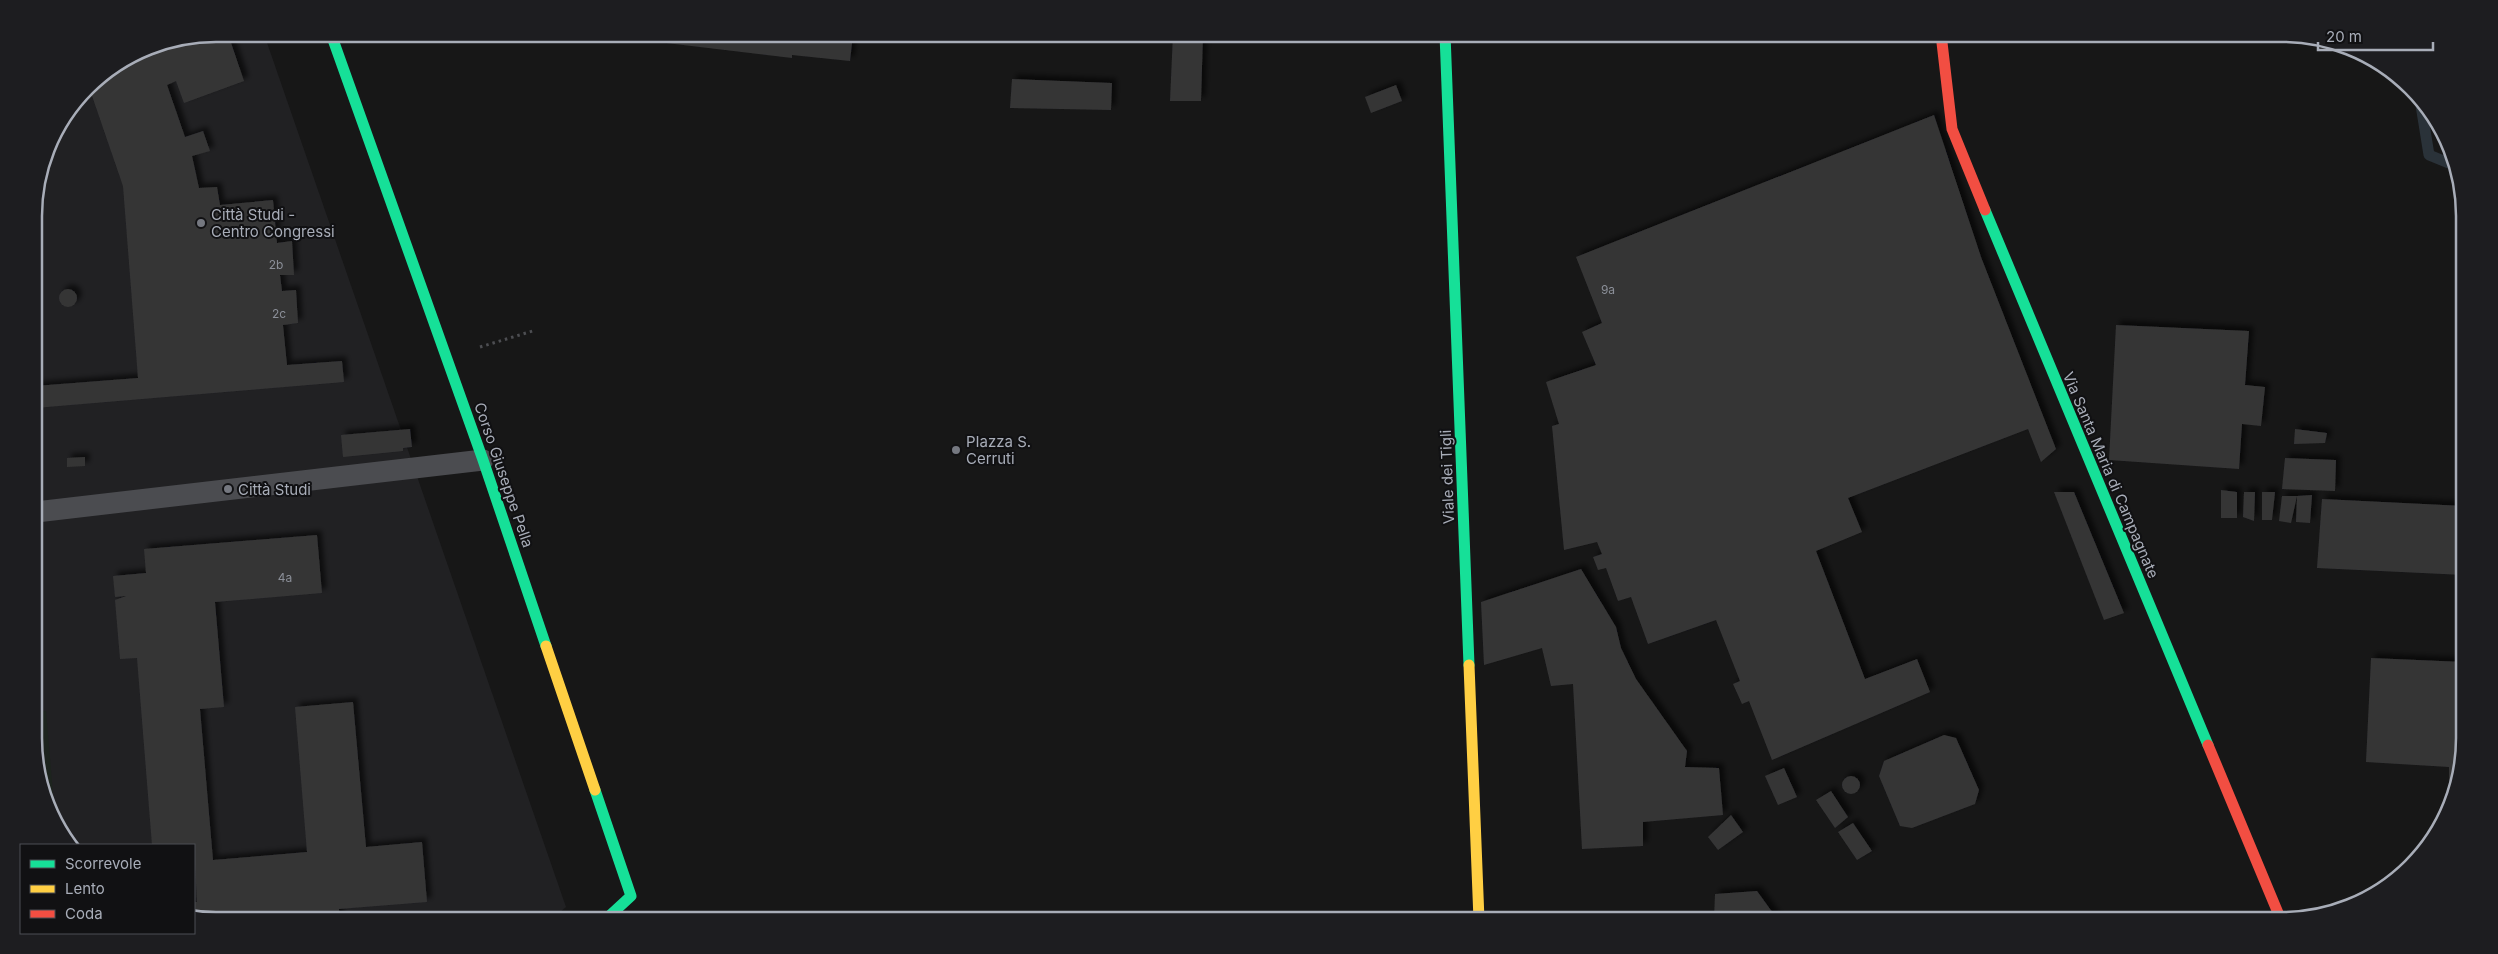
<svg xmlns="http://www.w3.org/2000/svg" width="2498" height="954" font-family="Inter,sans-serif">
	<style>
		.built { fill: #212123 }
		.green { fill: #1d241e }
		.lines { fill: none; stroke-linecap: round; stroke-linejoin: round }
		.stream { stroke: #2a3239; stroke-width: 11 }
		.building { fill: #353536; filter: url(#shadow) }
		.path { stroke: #4d4e52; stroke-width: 3; stroke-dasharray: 2.5 4; stroke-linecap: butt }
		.lane { stroke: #4b4c50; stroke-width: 21 }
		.fast { stroke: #16e098; stroke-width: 11 }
		.slow { stroke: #ffcf43; stroke-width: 11 }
		.jam { stroke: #f24e42; stroke-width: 11 }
		.poi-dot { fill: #757880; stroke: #111113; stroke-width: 2 }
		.labels { text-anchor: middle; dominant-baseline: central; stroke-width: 4; stroke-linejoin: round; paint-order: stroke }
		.number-label { font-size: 12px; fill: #8b8f98 }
		.poi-label { font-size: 15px; fill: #a8adb8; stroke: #111113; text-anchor: start }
		.street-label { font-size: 15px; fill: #a8adb8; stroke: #111113 }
		.rim { fill: none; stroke: #a8adb8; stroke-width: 2.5 }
	</style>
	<defs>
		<filter id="shadow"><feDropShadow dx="4.5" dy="-4.5" stdDeviation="2.5" flood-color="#0009"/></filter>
	</defs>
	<rect width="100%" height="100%" fill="#171717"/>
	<polygon class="built" points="216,34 264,34 566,907 551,920 216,920 194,917 194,845 73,845 37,773 34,204 53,135 96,79 147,48"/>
	<polygon class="green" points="46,711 53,794 48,795 37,773 37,712"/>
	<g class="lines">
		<polyline class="stream" points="2420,99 2429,155 2451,164"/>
	</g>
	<g class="building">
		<polygon points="216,34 228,34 244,81 184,103 176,81 167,85 185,137 203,131 210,151 192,156 199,188 217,187 220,205 273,200 277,243 292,241 294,275 280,275 282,291 296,290 298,323 283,325 287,365 342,361 344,382 35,408 35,386 138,378 123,186 89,87 96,79 147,48"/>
		<polygon points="616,34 853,34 850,61 792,55 792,58 616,37"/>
		<polygon points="1173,34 1203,34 1201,101 1170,101"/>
		<polygon points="1012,79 1112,83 1111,110 1010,108"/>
		<polygon points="1396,85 1402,101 1371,113 1365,97"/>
		<polygon points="1934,115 1981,257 2056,449 2041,462 2028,429 1848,498 1862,532 1816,551 1865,679 1917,659 1930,692 1772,760 1749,701 1742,704 1733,684 1740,681 1716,620 1648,644 1631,597 1618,601 1606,568 1598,570 1593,557 1602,554 1597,542 1564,550 1552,426 1559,424 1546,382 1596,365 1582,332 1602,323 1576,257"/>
		<circle cx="68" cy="298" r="9"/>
		<polygon points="2116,325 2249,331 2245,385 2265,387 2261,426 2242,424 2239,469 2109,460"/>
		<polygon points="410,429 412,447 403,448 403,451 343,457 341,435"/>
		<polygon points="2295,429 2327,433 2325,443 2294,444"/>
		<polygon points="85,457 85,466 67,467 67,458"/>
		<polygon points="2285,458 2336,460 2335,491 2282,489"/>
		<polygon points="2221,490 2237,492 2237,518 2221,518"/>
		<polygon points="2054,492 2074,492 2124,613 2104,620"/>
		<polygon points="2244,492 2255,492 2254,521 2243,517"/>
		<polygon points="2262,492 2275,492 2272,520 2262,520"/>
		<polygon points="2312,495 2310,523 2296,522 2297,496"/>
		<polygon points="2282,496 2297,496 2291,523 2279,521"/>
		<polygon points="2322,499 2464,506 2464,575 2317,568"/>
		<polygon points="317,535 322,593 215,602 224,707 200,709 213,860 307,852 295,707 353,702 366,847 422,842 427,902 339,909 340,920 216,920 194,917 194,902 197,902 194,845 152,845 137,658 120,659 115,600 126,596 115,597 113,576 146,573 144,549"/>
		<polygon points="1581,569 1616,627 1621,648 1636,679 1687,751 1685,767 1719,768 1723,815 1643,822 1643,846 1582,849 1573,684 1551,686 1542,648 1484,665 1481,602"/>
		<polygon points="2371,658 2464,662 2464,738 2454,797 2449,807 2449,767 2366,762"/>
		<polygon points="1944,735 1956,738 1979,790 1975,804 1912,828 1900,826 1879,776 1884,761"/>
		<polygon points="1784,768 1797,797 1778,805 1765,776"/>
		<circle cx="1851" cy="785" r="9"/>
		<polygon points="1831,791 1848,817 1835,828 1816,800"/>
		<polygon points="1731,815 1743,832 1718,850 1708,837"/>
		<polygon points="1853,823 1872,851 1857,860 1838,832"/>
		<polygon points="1757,891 1778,920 1714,920 1715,894"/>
	</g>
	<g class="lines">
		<polyline class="path" points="480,347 536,330"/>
		<polyline class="lane" points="36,512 483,460"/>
		<g class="fast">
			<polyline points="331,34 483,460 546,646"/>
			<polyline points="1445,34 1469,665"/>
			<polyline points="1985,210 2208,745"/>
			<polyline points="595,790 631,896 605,920"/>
		</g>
		<g class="slow">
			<polyline points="546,646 595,790"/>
			<polyline points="1469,665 1479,920"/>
		</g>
		<g class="jam">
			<polyline points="1941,34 1952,129 1985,210"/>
			<polyline points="2208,745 2281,920"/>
		</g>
	</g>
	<g class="poi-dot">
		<circle cx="201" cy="223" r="5"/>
		<circle cx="956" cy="450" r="5"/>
		<circle cx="228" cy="489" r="5"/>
	</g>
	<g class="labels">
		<g class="number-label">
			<text x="276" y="264">2b</text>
			<text x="1608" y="289">9a</text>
			<text x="279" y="313">2c</text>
			<text x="285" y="577">4a</text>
		</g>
		<g class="poi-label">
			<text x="211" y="214">Città Studi -<tspan x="211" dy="17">Centro Congressi</tspan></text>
			<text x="966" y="441">PIazza S.<tspan x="966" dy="17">Cerruti</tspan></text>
			<text x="238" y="489">Città Studi</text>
		</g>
		<g class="street-label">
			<text transform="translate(504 475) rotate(71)">Corso Giuseppe Pella</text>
			<text transform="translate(2111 475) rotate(67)">Via Santa Maria di Campagnate</text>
			<text transform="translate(1447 477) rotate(-92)">Viale dei Tigli</text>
		</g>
	</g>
	<path d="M0 0H2498V954H0ZM216 42H2282A174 174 0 0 1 2456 216V738A174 174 0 0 1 2282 912H216A174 174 0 0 1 42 738V216A174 174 0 0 1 216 42Z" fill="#1d1d20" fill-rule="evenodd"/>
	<path class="rim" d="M216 42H2282A174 174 0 0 1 2456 216V738A174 174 0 0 1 2282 912H216A174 174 0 0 1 42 738V216A174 174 0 0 1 216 42Z"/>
	<rect x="20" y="844" width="175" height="90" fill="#111113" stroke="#4d4f55"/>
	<rect x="30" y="860" width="25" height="8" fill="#16e098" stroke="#4d4f55"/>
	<text x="65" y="869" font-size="15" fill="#a8adb8">Scorrevole</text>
	<rect x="30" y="885" width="25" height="8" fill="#ffcf43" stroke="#4d4f55"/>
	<text x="65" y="894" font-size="15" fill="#a8adb8">Lento</text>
	<rect x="30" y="910" width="25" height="8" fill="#f24e42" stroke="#4d4f55"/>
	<text x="65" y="919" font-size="15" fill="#a8adb8">Coda</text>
	<path d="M2318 42v8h115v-8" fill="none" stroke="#a8adb8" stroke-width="2.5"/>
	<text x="2326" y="42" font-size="15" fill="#a8adb8" stroke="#111113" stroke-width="4" paint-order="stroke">20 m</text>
</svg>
